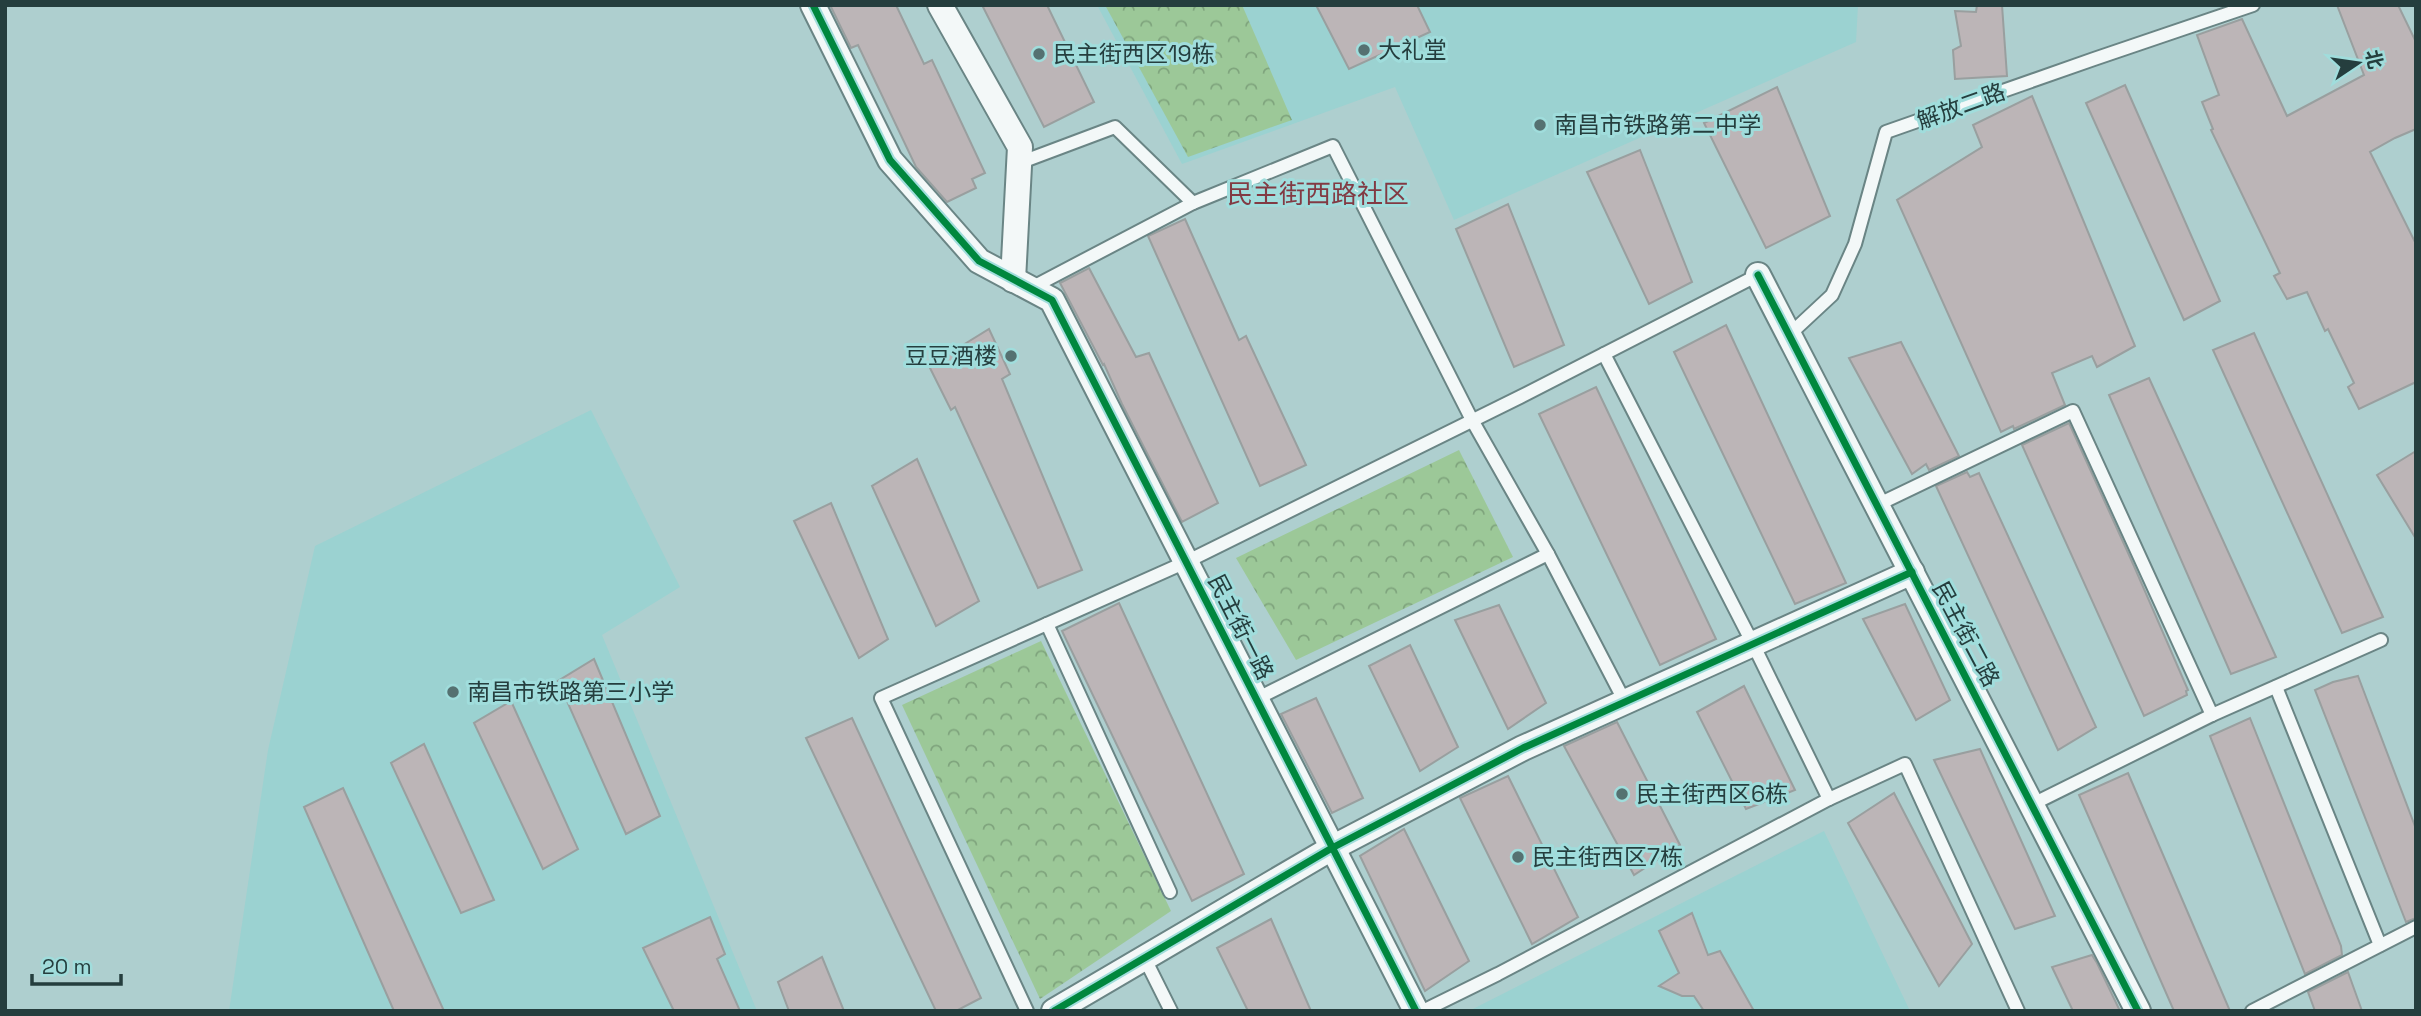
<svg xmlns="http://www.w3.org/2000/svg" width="2421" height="1016" font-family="'Space Grotesk','Noto Sans SC',sans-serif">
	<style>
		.built { fill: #9bd2d1 }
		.park { fill: url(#park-crowns) }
		.building { fill: #bcb5b7; stroke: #999f9f; stroke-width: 2 }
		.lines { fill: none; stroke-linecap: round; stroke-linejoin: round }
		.service-casing { stroke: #6a8585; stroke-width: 16 }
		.minor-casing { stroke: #6a8585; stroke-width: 28 }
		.service { stroke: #f3f8f8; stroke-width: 12 }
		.minor { stroke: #f3f8f8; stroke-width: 24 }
		.cycleway-casing { stroke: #a0dddc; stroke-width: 11 }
		.cycleway { stroke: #00873e; stroke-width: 7 }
		.poi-dot { fill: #557171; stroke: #a0dddc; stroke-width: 2.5 }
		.labels { text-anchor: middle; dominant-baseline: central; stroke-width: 6; stroke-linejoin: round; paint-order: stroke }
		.poi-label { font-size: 23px; fill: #253e3e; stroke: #a0dddc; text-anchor: start }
		.street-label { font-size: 23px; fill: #253e3e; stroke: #a0dddc }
		.quarter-label { font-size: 26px; fill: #823a43; stroke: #a0dddc }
	</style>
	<defs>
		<pattern id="park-crowns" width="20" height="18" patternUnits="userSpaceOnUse" patternTransform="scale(1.75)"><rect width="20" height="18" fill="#9cc898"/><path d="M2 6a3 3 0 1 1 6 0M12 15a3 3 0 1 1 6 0" fill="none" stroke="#7fa47d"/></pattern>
	</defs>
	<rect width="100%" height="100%" fill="#aecfcf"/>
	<g class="built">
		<polygon points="1097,5 1858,5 1856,42 1454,220 1395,87 1182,164"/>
		<polygon points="591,410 680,587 602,635 757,1011 229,1011 268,750 315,546"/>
		<polygon points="1824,831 1910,1011 1469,1011"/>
	</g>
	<g class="park">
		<polygon points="1105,5 1242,5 1292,120 1188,157"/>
		<polygon points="1459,450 1513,557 1296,660 1236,558"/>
		<polygon points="1041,641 1171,911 1040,999 902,705"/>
	</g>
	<g class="building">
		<polygon points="830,5 896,5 924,64 932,60 985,173 972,179 976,188 947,202 916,167 858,45 851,48"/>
		<polygon points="982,5 1047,5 1094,102 1044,127"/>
		<polygon points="1316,5 1417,5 1430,32 1349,69"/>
		<polygon points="1977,5 2002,5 2007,76 1955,79 1953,50 1961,46 1955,11 1976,12"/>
		<polygon points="2337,5 2398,5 2416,42 2416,129 2395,138 2370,152 2416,244 2416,382 2359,409 2348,387 2354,383 2328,329 2325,331 2307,292 2287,299 2274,276 2280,273 2211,130 2213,129 2202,102 2219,95 2197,35 2242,19 2287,116 2364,75"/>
		<polygon points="2125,85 2220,301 2184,320 2086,103"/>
		<polygon points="1777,87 1830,216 1766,248 1704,123"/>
		<polygon points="2032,96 2135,346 2097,367 2092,356 2052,373 2065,405 2014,429 2013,426 2001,432 1897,200 1982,147 1973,125"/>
		<polygon points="1640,150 1692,282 1649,304 1587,172"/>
		<polygon points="1508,204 1564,345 1514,367 1456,229"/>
		<polygon points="1185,219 1239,340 1246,336 1306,465 1260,486 1148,236"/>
		<polygon points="1089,268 1136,357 1149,353 1218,503 1182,522 1122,404 1104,364 1103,365 1060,283"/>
		<polygon points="1726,325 1846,583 1795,604 1674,352"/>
		<polygon points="989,329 1010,374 1002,379 1082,570 1038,588 955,407 951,410 929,366"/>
		<polygon points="2254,333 2383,617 2342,633 2213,350"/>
		<polygon points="1901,342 1959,456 1929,470 1926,464 1912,474 1849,358"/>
		<polygon points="2149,378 2276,657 2231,674 2109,395"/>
		<polygon points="1596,387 1716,639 1660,665 1539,414"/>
		<polygon points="2069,423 2134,566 2188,690 2186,691 2187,695 2144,716 2022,445"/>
		<polygon points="2416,451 2416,539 2377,475"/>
		<polygon points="917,459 979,601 936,626 872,486"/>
		<polygon points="1967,472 1970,477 1979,473 2096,727 2058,750 1936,486"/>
		<polygon points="831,503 888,639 859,658 794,521"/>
		<polygon points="1119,603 1244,874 1192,901 1062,631"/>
		<polygon points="1905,604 1950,700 1916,720 1863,619"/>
		<polygon points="1499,605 1546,703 1508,729 1455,620"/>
		<polygon points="1410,645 1458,747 1420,771 1369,666"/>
		<polygon points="594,659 660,816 626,834 558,681"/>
		<polygon points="2358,676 2416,829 2416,918 2406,922 2315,690 2333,682"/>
		<polygon points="1744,686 1795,790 1746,809 1697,712"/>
		<polygon points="1316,698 1363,798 1332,813 1281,714"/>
		<polygon points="511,701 578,849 543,869 474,723"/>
		<polygon points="852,718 981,998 956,1011 936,1011 806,738"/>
		<polygon points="2250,718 2341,946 2342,955 2305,974 2210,736"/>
		<polygon points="1617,722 1680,845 1634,875 1564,746"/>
		<polygon points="424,744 494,900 461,913 391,763"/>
		<polygon points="1980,749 2055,916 2015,929 1934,760"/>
		<polygon points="2128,773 2230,1011 2174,1011 2079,795"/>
		<polygon points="1508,776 1578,917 1532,944 1460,798"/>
		<polygon points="343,788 444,1011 394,1011 304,807"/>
		<polygon points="1894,793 1972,944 1939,986 1848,823"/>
		<polygon points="1404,829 1469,961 1425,991 1360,856"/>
		<polygon points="1692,913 1708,955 1720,951 1754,1011 1704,1011 1694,996 1682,996 1659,986 1679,973 1659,931"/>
		<polygon points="710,917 725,954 717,959 740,1011 674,1011 643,948"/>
		<polygon points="1271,919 1311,1011 1248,1011 1217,948"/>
		<polygon points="2092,955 2097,963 2120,1011 2073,1011 2052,967"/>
		<polygon points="822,957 844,1011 789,1011 778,982"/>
		<polygon points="2348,972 2362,1011 2315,1011 2308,992"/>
	</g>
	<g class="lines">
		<defs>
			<g id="service">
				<polyline points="1019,163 1115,127 1193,203"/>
				<polyline points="1031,288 1193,203 1333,146 1472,420 1548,554 1625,702"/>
				<polyline points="1789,335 1832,295 1855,244 1886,132 2094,59 2253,5"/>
				<polyline points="1877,505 2073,411 2212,715"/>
				<polyline points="1047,624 1170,892"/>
				<polyline points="2276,687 2380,945"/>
				<polyline points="1256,699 1548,554"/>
				<polyline points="1829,799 1905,764 2018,1011"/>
				<polyline points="2033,804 2212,715 2381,640"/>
				<polyline points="1145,959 1171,1011"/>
				<polyline points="1027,1011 881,698 1186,562 1520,397 1758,275"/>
				<polyline points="1423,1011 1498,974 1829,799 1753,644 1604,354"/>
				<polyline points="2252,1011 2416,927"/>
			</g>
			<g id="minor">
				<polyline points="813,5 890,160 979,261 1052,300 1416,1011"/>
				<polyline points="940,5 1020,147 1013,280"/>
				<polyline points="1758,275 2138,1011"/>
				<polyline points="1054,1011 1332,848 1523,748 1912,572"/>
			</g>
		</defs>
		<use href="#service" class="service-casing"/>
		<use href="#minor" class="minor-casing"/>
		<use href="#service" class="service"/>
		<use href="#minor" class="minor"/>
		<defs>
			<g id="cycleway">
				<polyline points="813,5 890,160 979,261 1052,300 1416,1011"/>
				<polyline points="1758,275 2138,1011"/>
				<polyline points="1054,1011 1332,848 1523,748 1912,572"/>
			</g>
		</defs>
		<use href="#cycleway" class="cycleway-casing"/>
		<use href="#cycleway" class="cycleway"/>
	</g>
	<g class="poi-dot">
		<circle cx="1364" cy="50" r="7"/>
		<circle cx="1039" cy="54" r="7"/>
		<circle cx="1540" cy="125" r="7"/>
		<circle cx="1011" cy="356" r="7"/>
		<circle cx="453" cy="692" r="7"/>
		<circle cx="1622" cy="794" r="7"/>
		<circle cx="1518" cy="857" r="7"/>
	</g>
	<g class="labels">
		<g class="poi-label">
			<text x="1378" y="50">大礼堂</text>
			<text x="1053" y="54">民主街西区19栋</text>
			<text x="1554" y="125">南昌市铁路第二中学</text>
			<text x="997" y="356" text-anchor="end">豆豆酒楼</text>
			<text x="467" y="692">南昌市铁路第三小学</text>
			<text x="1636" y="794">民主街西区6栋</text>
			<text x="1532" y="857">民主街西区7栋</text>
		</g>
		<g class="street-label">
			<text transform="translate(1961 106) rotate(-20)">解放二路</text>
			<text transform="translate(1241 627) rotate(63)">民主街一路</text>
			<text transform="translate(1966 634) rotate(62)">民主街二路</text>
		</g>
		<g class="quarter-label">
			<text x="1318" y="194">民主街西路社区</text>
		</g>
	</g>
	<rect width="2421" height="1016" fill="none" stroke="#253e3e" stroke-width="14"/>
	<g transform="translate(2358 63) rotate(77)" stroke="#a0dddc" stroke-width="5" paint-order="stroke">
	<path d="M0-5L12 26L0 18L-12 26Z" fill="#253e3e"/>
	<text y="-10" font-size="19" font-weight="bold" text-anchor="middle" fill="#253e3e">北</text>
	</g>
	<path d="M32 974v10h89v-10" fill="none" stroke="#253e3e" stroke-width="3.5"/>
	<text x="42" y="974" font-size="21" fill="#253e3e" stroke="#a0dddc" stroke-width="5" paint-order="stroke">20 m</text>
</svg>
